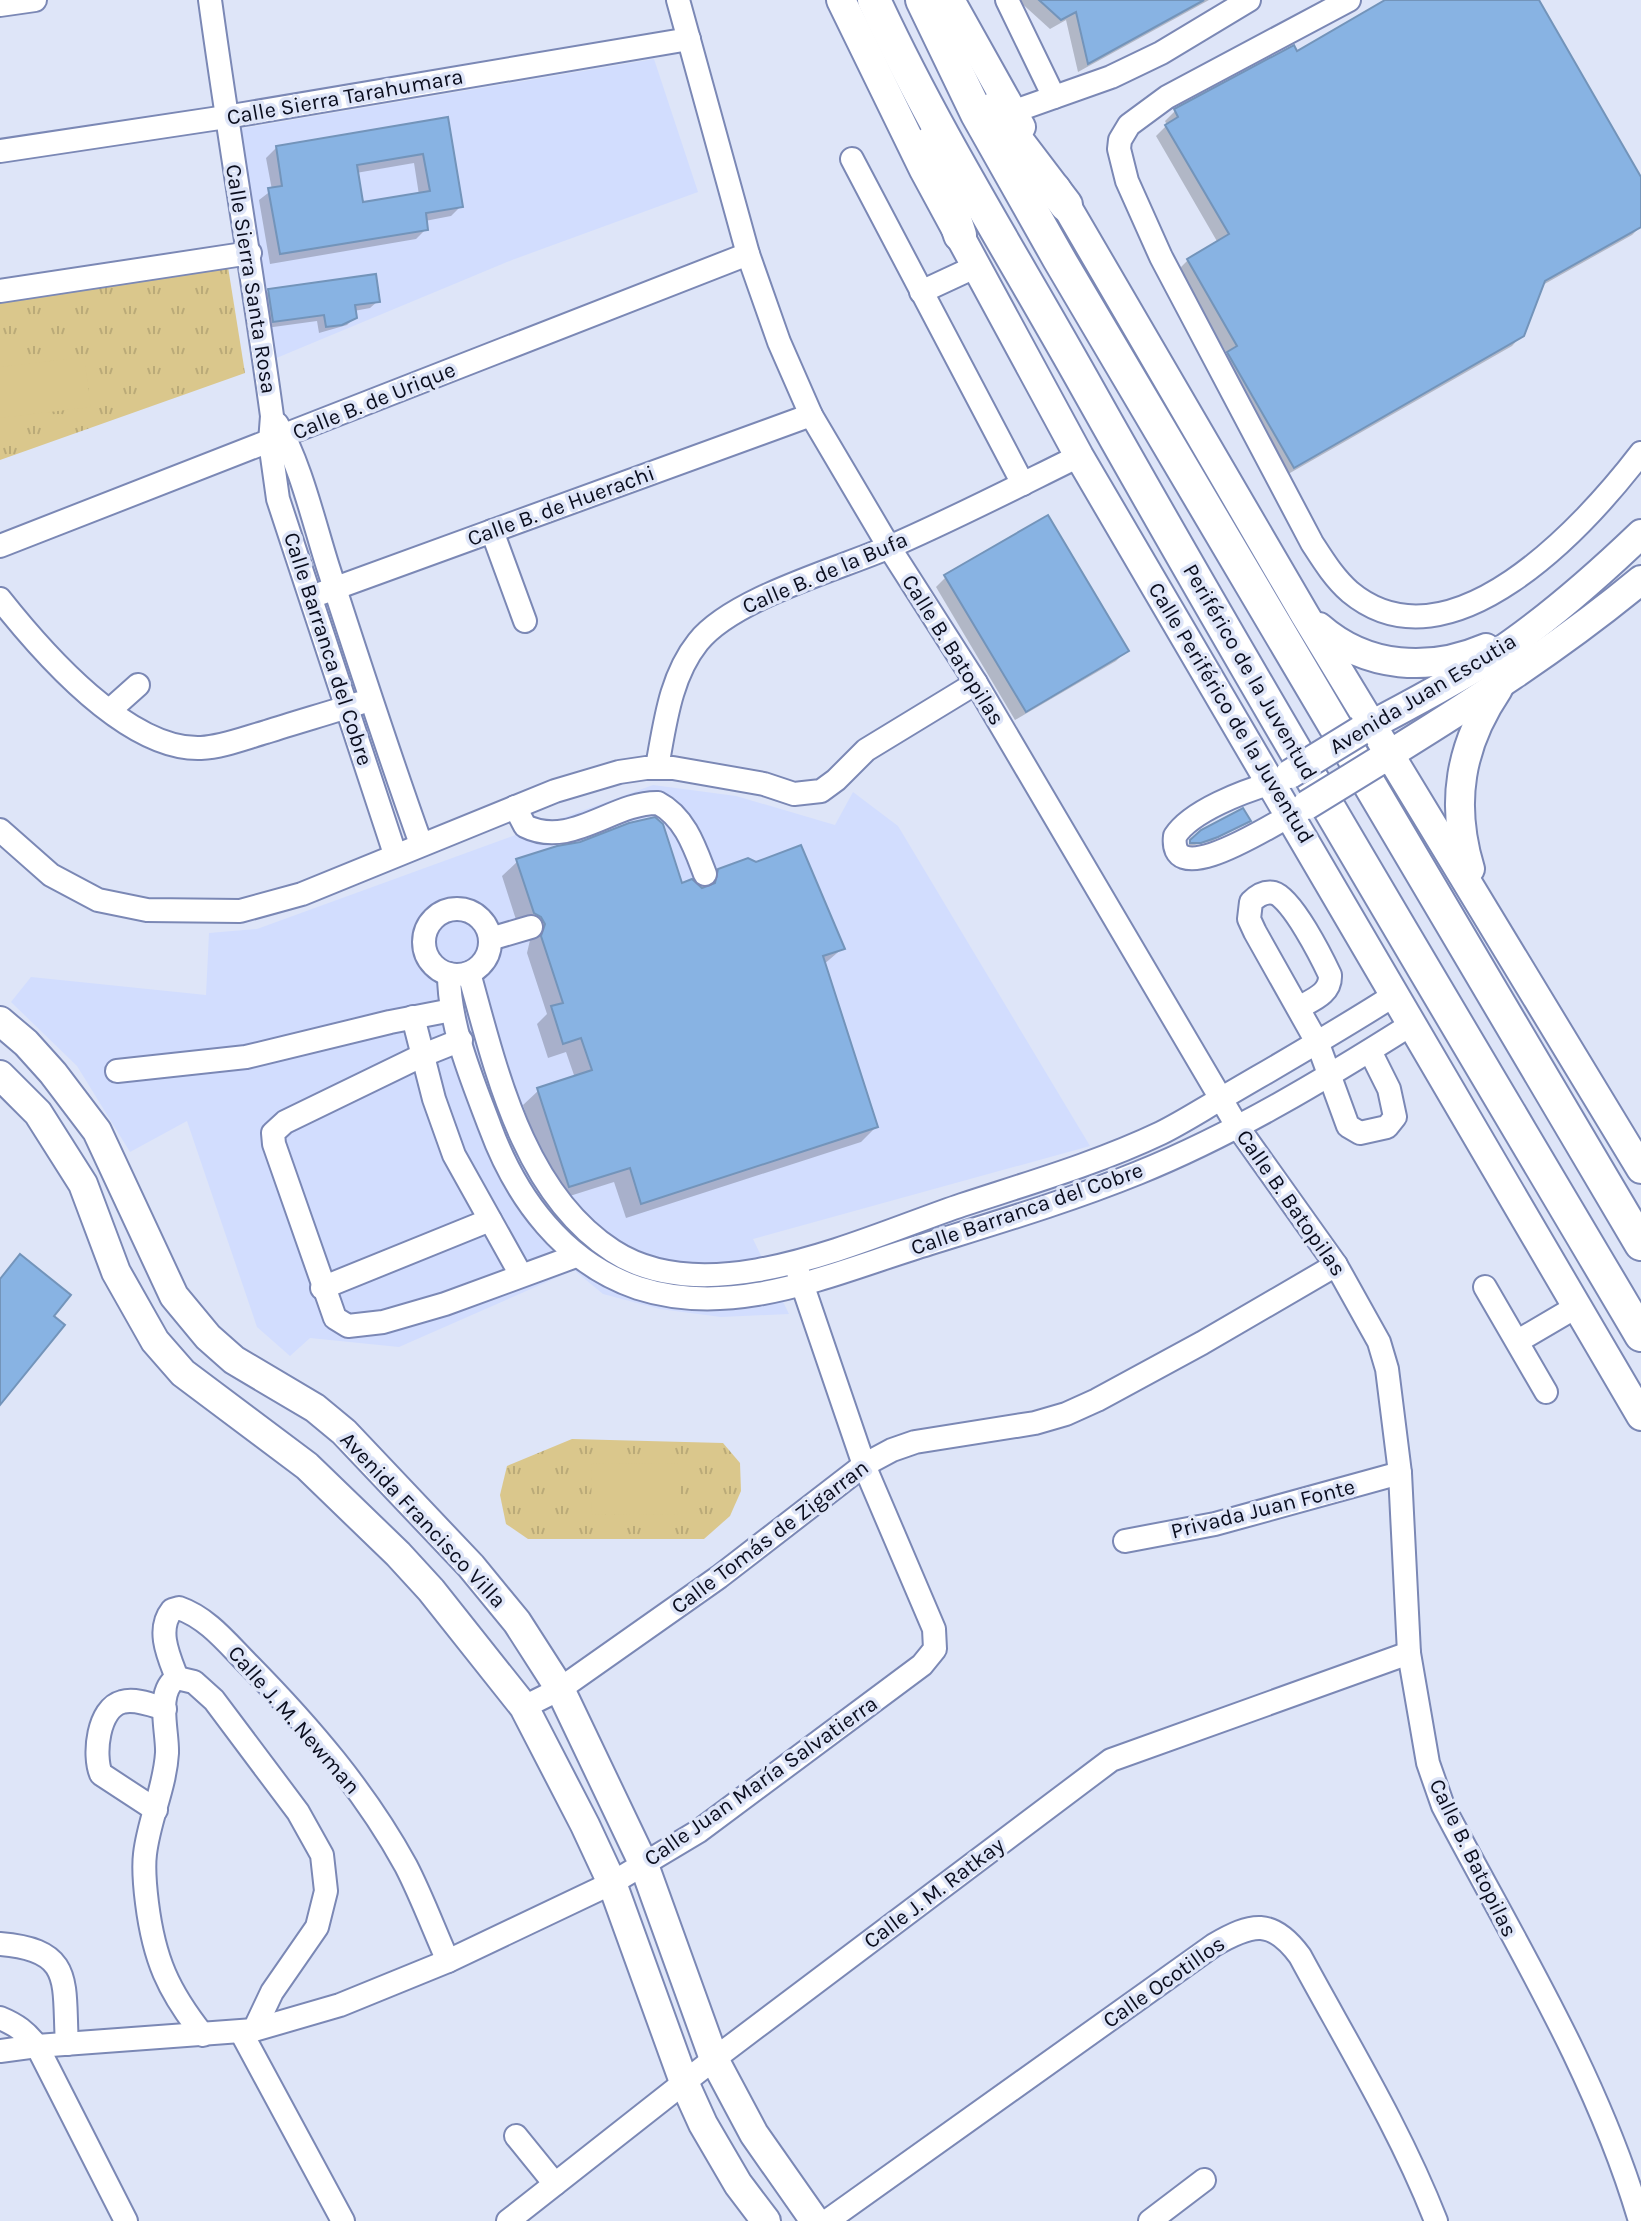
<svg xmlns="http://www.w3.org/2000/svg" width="1641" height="2221" font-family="Karla,sans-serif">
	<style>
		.built { fill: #d2ddfe }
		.park { fill: url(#park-tufts) }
		.pitch { fill: #dac78c }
		.shadow { fill: #0003; fill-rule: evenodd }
		.building { fill: #88b3e3; stroke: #7394ba; stroke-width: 2; fill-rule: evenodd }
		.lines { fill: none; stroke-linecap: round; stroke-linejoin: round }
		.minor-casing { stroke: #7b88b5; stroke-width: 26 }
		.major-casing { stroke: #7b88b5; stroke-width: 32 }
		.highway-casing { stroke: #7b88b5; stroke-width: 36 }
		.minor { stroke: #fff; stroke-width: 22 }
		.major { stroke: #fff; stroke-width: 28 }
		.highway { stroke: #fff; stroke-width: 32 }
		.major-bridge-casing { stroke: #7b88b5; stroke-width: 32; stroke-linecap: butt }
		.major-bridge { stroke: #fff; stroke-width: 28 }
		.labels { text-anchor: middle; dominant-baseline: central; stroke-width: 7; stroke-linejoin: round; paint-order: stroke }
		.street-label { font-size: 22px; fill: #0a0d1d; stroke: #dee5f8 }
	</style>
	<defs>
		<pattern id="park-tufts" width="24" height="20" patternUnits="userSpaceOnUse" patternTransform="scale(2)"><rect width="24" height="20" fill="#dac78c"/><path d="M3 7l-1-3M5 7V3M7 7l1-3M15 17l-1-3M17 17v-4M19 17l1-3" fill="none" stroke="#baaa78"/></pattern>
	</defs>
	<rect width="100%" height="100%" fill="#dee5f8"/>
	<g class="built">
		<polygon points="654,59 698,192 512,260 274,359 239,129"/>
		<polygon points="653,785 736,796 835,825 853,792 898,826 1090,1146 753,1239 789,1314 721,1317 660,1309 603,1294 574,1270 399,1347 310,1338 290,1356 257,1327 187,1121 130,1152 77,1066 11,1002 31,977 206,995 209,933 257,929"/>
	</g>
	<g class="park">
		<polygon points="228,267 245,373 0,460 0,303"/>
		<polygon points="572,1439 723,1443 740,1463 741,1491 730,1516 704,1539 528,1539 506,1524 500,1495 507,1466"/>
	</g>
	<g class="pitch">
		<polygon points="84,357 91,407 0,418 0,367"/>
		<polygon points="592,1463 679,1464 679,1515 591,1514"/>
	</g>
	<g class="shadow">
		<polygon points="1018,0 1209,0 1078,72 1066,20 1050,29"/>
		<polygon points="1389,0 1536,0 1641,181 1641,226 1632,235 1541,286 1522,335 1512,346 1283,477 1218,363 1227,354 1178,270 1188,260 1218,243 1156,136 1167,125 1165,121 1175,111 1296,53"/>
		<path d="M446,119L461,206L451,216L425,221L426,229L416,239L270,264L259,200L272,190L266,158L276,148ZM414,163L419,195L362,204L356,173Z"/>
		<polygon points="269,291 378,301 370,308 354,311 355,317 347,325 319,333 317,321 266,328 261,298"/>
		<polygon points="946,577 1126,651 1116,661 1015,720 936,587"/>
		<polygon points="1248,821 1212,841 1186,847 1202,831"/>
		<polygon points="518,861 703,890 719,871 843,948 823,965 876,1127 861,1142 626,1218 614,1182 554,1201 523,1105 539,1090 575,1078 566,1052 548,1058 537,1024 547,1014 527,953 530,940 526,933 519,929 502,876"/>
	</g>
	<g class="building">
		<polygon points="1039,0 1204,0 1088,64 1076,12 1061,20"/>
		<polygon points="1385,0 1539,0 1641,177 1641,227 1545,281 1524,336 1294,468 1227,352 1237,346 1187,259 1229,234 1165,125 1178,117 1174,109 1294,45 1297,51"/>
		<path d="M448,117L463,207L426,213L428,230L280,254L268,188L282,186L276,146ZM423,154L430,191L363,202L357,165Z"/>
		<polygon points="376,274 380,302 355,305 357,318 342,325 326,327 324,315 273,322 268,289"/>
		<polygon points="1048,515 1129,651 1026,712 944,575"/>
		<polygon points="1243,808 1251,821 1218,837 1201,843 1190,843 1190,840 1201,830"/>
		<polygon points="655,817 663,824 682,883 692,879 702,888 715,883 718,869 748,858 756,862 801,845 845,949 823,956 878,1127 641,1204 630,1168 569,1187 537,1088 592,1070 581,1038 563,1044 551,1006 563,1003 541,936 545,924 541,917 534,913 516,859 557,846 580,842 629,823"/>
		<polygon points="20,1254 71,1295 54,1316 65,1325 0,1405 0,1279"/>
	</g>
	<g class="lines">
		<defs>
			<g id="minor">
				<path d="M210,0C229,139 253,277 272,416L270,442L278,499L395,854"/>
				<path d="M678,0L748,254L779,342L811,415L889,547L976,683L1237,1126L1336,1265L1379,1342L1387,1369L1400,1473L1409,1653L1428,1763L1443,1806C1514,1941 1597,2074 1640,2221"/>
				<polyline points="1007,0 1054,97"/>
				<path d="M1349,0L1167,97L1129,125L1120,140L1119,149L1127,181L1161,257L1312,543C1323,560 1334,578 1350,592C1450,675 1585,526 1641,453"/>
				<polyline points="0,5 35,0"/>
				<polyline points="1012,112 1111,77 1161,53 1249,0"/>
				<polyline points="0,151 226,117 689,39"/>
				<polyline points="852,159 1023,484"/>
				<polyline points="0,291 250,253"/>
				<polyline points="921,292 977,266"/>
				<path d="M277,424C300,462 314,523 328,567C358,660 388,752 421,844"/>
				<polyline points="492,531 525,621"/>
				<polyline points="0,546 748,254"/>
				<polyline points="311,597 811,415"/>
				<path d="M0,599C42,652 128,751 201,748C222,747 245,738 266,732C297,722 329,713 360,703"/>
				<polyline points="110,710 138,685"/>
				<path d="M657,767C665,724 670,677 698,642C732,599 835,570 887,548C952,520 1016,487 1079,456"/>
				<path d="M1272,783C1244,791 1191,811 1175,836C1168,893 1273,824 1291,815"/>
				<path d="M515,807L525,826C571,849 613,802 658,803C685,817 695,848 705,874"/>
				<polyline points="0,830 51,875 98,900 147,910 240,911 302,894 555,791 619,772 646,768 673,768 764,784 794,794 821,791 836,780 866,750 976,683"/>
				<circle cx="457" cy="942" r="33"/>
				<polyline points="490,939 531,927"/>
				<path d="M469,973C496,1070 523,1193 613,1251C710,1314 864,1238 962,1205C1029,1183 1098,1163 1161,1133C1183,1122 1203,1109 1224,1097C1282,1063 1340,1030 1396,994"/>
				<path d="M449,974C449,1026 472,1079 490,1127C516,1198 564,1263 638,1288C731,1318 824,1277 912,1249C988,1225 1064,1203 1138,1173C1234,1134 1325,1079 1412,1024"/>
				<path d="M1298,1008C1312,1000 1331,994 1330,975C1322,958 1292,898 1274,893C1265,891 1257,896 1251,902L1249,919L1255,932L1318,1044L1348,1126L1360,1133L1387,1127L1395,1117L1389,1089L1370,1051"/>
				<polyline points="413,1017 434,1099 454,1155 521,1275"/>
				<polyline points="461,1040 421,1056 285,1122 273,1133 274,1144 335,1318 348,1326 383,1322 445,1304 576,1256"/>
				<polyline points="117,1071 246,1057 390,1022 452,1010"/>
				<polyline points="1485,1287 1546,1392"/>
				<polyline points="322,1288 490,1220"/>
				<polyline points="1518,1341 1576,1307"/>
				<polyline points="1125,1541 1215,1524 1400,1473"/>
				<path d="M177,1678C169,1657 156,1630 172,1610L179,1608C208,1618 228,1644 249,1665C309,1726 365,1791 406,1866C422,1897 434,1930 448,1961"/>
				<polyline points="524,1707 560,1689 719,1577 864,1465 892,1450 915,1442 1035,1423 1066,1414 1097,1400 1202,1343 1336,1265"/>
				<path d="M156,1810L101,1774C93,1755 98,1708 122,1702C135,1698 152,1705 165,1709"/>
				<path d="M0,1944C75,1950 63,1983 67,2044"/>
				<path d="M0,2018C17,2025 26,2032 37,2046L126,2221"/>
				<polyline points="241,2032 343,2221"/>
				<path d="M203,2035C168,1991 154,1959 147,1903C145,1887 143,1870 145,1854C149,1819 165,1788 167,1753C168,1732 155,1691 177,1678L194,1682L214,1700L298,1812L322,1855L326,1891L317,1927L272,1992L254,2030"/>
				<polyline points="0,2051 37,2046 254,2030 340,2005 448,1961 612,1883 699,1831 922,1665 935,1649 934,1629 864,1465 795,1263"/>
				<polyline points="516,2136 555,2184"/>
				<polyline points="508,2221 714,2059 1111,1760 1409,1653"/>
				<path d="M827,2221L1214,1945C1252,1923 1272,1918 1300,1956C1347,2043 1400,2129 1436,2221"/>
				<polyline points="1150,2221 1204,2180"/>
			</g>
			<g id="major">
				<polyline points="841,0 924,170 1079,456 1641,1416"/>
				<polyline points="950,0 1021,127"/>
				<polyline points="1056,188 1305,615 1641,1169"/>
				<path d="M1319,627C1367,669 1430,672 1486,648"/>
				<path d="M1360,731C1404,708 1448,685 1489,659C1544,623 1594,579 1641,534"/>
				<path d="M1377,762C1468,706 1559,648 1641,580"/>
				<path d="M1470,869C1450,803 1460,745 1498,689"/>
				<polyline points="0,1021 26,1043 53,1073 97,1131 174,1296 208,1337 234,1360 315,1408 344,1432 471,1566 517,1622 560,1689 644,1865 714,2059 754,2134 815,2221"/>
				<polyline points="0,1075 38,1113 83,1184 116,1272 155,1341 183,1373 307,1466 398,1554 431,1590 524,1707 585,1825 612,1883 684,2082 703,2124 738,2184 766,2221"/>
			</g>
			<g id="highway">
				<path d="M874,0C937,136 1017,262 1090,393C1268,710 1456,1022 1641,1335"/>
				<polyline points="922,0 977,114 1059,259 1641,1244"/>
				<polyline points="993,109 1066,205"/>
				<polyline points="930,143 960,235"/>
			</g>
		</defs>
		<use href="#minor" class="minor-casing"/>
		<use href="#major" class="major-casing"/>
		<use href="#highway" class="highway-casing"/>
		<use href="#minor" class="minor"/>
		<use href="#major" class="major"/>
		<use href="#highway" class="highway"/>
		<defs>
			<g id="major-bridge">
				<polyline points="1290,774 1360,731"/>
				<polyline points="1307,805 1377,762"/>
			</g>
		</defs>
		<use href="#major-bridge" class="major-bridge-casing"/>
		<use href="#major-bridge" class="major-bridge"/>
	</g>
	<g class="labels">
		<g class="street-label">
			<text transform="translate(345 97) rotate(-10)">Calle Sierra Tarahumara</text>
			<text transform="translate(251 279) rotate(81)">Calle Sierra Santa Rosa</text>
			<text transform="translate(374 401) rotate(-22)">Calle B. de Urique</text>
			<text transform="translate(561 506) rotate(-20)">Calle B. de Huerachi</text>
			<text transform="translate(825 573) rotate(-23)">Calle B. de la Bufa</text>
			<text transform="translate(328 649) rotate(72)">Calle Barranca del Cobre</text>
			<text transform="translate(953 650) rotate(58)">Calle B. Batopilas</text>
			<text transform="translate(1250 672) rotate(60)">Periférico de la Juventud</text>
			<text transform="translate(1423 694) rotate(-31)">Avenida Juan Escutia</text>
			<text transform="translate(1231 713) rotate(59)">Calle Periférico de la Juventud</text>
			<text transform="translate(1291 1203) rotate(55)">Calle B. Batopilas</text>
			<text transform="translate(1027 1209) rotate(-19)">Calle Barranca del Cobre</text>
			<text transform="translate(1263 1509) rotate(-14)">Privada Juan Fonte</text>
			<text transform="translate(423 1520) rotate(47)">Avenida Francisco Villa</text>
			<text transform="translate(770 1537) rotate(-37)">Calle Tomás de Zigarran</text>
			<text transform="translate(294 1720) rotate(49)">Calle J. M. Newman</text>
			<text transform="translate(761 1781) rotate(-35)">Calle Juan María Salvatierra</text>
			<text transform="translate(1473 1858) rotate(64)">Calle B. Batopilas</text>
			<text transform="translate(934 1893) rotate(-37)">Calle J. M. Ratkay</text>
			<text transform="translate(1164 1982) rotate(-35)">Calle Ocotillos</text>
		</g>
	</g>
</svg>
